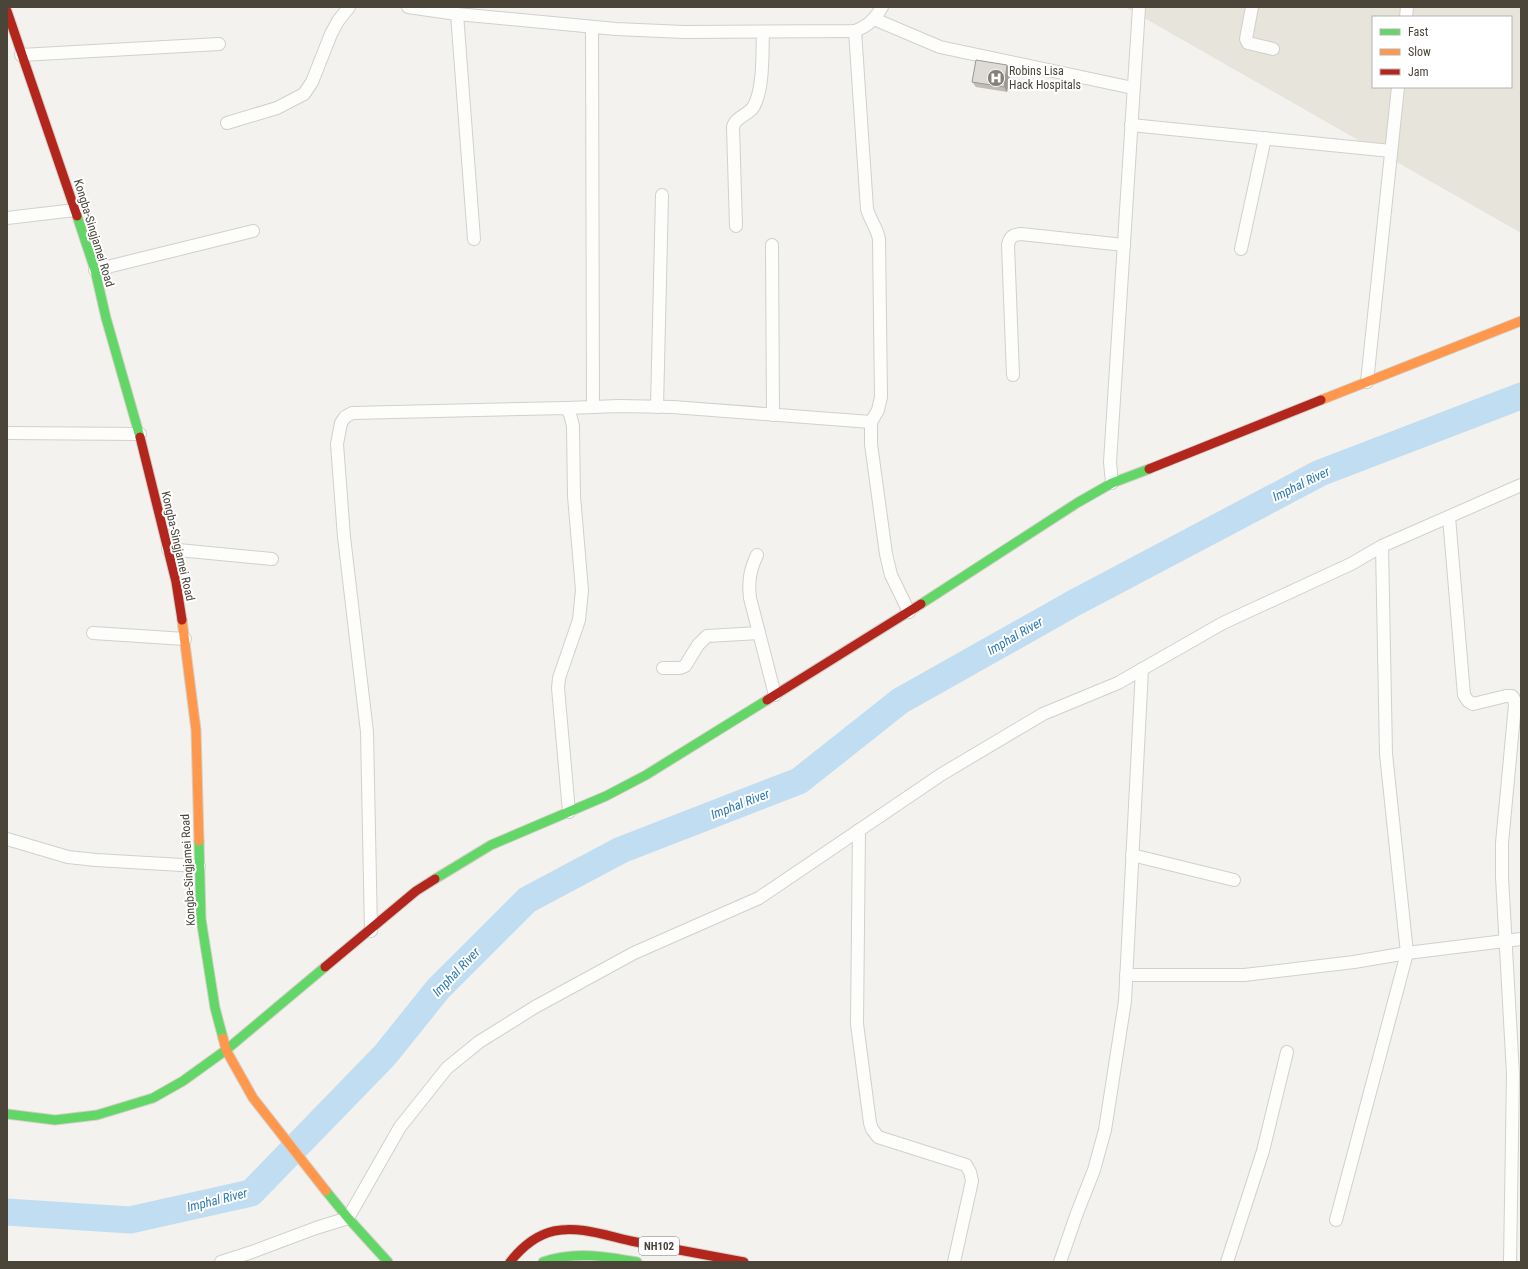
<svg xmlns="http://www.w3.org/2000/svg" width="1528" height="1269" font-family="'Roboto Condensed',sans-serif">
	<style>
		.residential { fill: #e7e4dc; fill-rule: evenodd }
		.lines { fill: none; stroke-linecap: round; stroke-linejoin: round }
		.river { stroke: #c0ddf1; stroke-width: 27 }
		.street-casing { stroke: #d2d0cb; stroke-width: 14 }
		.fast-casing { stroke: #d3cfc5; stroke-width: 11 }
		.slow-casing { stroke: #d3cfc5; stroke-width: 11 }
		.jam-casing { stroke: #d3cfc5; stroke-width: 11 }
		.street { stroke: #fdfdfc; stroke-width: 12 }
		.fast { stroke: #63d668; stroke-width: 9 }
		.slow { stroke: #ff974d; stroke-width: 9 }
		.jam { stroke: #b3261e; stroke-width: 9 }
		.wall { fill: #bfbcb8 }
		.shaded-wall { fill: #9b9996 }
		.building { fill: #dedbd6; stroke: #9b9996 }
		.labels { text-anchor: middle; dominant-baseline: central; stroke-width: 4; stroke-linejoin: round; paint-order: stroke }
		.shield { fill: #fff; stroke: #817c74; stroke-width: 1 }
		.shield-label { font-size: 11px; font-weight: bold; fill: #4b4439 }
		.poi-label { font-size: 12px; fill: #4b4439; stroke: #fff; text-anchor: start }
		.street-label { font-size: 12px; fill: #4b4439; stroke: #fff }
		.water-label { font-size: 13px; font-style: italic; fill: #2e7ab2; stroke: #fff }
	</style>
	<rect width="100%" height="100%" fill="#f4f2ee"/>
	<path class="residential" d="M1125,7H1521V233ZM1373,17H1511V87H1373Z"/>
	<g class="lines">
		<polyline class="river" points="7,1212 130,1220 251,1193 385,1055 438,989 527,900 621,850 799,781 900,701 1074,603 1320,473 1521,396"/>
		<defs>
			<g id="street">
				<path d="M408,7L457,14L616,29L684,32L855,31C868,26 875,19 882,7"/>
				<polyline points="1252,7 1246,39 1248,43 1273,49"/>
				<polyline points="457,14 474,239"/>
				<polyline points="1406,17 1407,7"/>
				<polyline points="874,19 940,47 1133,88"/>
				<polyline points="592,27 593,407"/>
				<path d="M855,31L867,209C870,220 877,228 879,239L881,397L878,410L871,422V444L886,554L891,575L909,612"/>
				<polyline points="21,55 219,44"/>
				<polyline points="227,123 277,108 304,94 312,82 331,34 338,21 349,7"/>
				<polyline points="1131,125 1391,151"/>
				<polyline points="7,218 75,210"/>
				<path d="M736,226L733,127C735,117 749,115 754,106C764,87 762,53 763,32"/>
				<polyline points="772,245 773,415"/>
				<polyline points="1241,249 1265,138"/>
				<polyline points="95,270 253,231"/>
				<path d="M1013,375L1008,245C1010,237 1012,235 1021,234L1124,245"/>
				<polyline points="1367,382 1398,87"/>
				<polyline points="657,407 662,195"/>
				<polyline points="566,408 619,406 673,407 871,422"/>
				<polyline points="7,433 140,434"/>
				<polyline points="1112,483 1110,462 1139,7"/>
				<polyline points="1449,517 1464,695 1468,701 1473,704 1506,696 1512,696 1514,699 1515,705 1502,843 1502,877 1513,1074 1510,1262"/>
				<polyline points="168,549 272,559"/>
				<path d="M757,555C750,570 748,581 750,598L775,695"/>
				<polyline points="93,633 185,639"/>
				<polyline points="663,668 680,668 685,666 698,645 707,636 759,633"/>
				<polyline points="859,830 857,1024 870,1123 872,1129 878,1137 966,1165 970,1172 972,1181 954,1262"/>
				<polyline points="7,839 68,857 96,860 199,866"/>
				<polyline points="1132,855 1234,880"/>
				<polyline points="371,931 367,732 344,537 337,444 341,423 345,417 352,413 566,408 570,414 573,426 574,496 582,590 579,620 559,678 558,688 569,812"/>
				<polyline points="1126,975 1244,975 1354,962 1407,953 1521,939"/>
				<polyline points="1336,1220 1407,953 1386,754 1382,546"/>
				<polyline points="221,1262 252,1252 316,1228 348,1218 400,1127 447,1068 479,1042 535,1007 634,953 759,898 942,774 1043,714 1118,683 1223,623 1351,564 1382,546 1521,485"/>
				<polyline points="1060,1262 1077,1213 1094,1170 1105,1130 1125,1001 1142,669"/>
				<polyline points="1227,1262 1263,1151 1287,1052"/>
			</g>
			<g id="fast">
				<polyline points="77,216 95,270 106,318 140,437"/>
				<polyline points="921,604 1077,503 1112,483 1149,469"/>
				<polyline points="199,841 201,919 215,1008 223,1038"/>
				<polyline points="435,879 491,845 606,796 646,775 767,700"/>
				<polyline points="7,1114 55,1120 97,1115 153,1098 183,1081 226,1050 325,967"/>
				<polyline points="326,1191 348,1218 388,1262"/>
				<path d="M543,1262C574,1251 605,1256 637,1262"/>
			</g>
			<g id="slow">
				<polyline points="1321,400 1521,321"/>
				<polyline points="182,620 196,730 199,841"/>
				<polyline points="223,1038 226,1050 253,1098 326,1191"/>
			</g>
			<g id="jam">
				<polyline points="7,11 77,216"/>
				<polyline points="140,437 176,582 182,620"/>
				<polyline points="1149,469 1321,400"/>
				<polyline points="767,700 921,604"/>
				<polyline points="325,967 416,891 435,879"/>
				<path d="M510,1262C521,1248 536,1235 554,1231C580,1225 610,1237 636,1242C672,1249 708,1255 744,1262"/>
			</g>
		</defs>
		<use href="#street" class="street-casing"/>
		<use href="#fast" class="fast-casing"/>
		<use href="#slow" class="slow-casing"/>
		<use href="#jam" class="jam-casing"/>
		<use href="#street" class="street"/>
		<use href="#fast" class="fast"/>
		<use href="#slow" class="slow"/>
		<use href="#jam" class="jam"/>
	</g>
	<polygon class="wall" points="1011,70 1007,92 976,87 972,82"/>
	<polygon class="shaded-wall" points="1007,65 1011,70 1007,92 1004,87"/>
	<polygon class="building" points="976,60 1007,65 1004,87 972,82"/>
	<defs>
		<symbol id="hospital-disc" viewBox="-11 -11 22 22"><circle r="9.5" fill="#868178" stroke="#fff"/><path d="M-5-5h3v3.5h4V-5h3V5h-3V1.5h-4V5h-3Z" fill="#fff"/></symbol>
	</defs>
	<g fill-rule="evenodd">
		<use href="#hospital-disc" x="986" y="68" width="20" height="20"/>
	</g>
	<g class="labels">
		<rect class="shield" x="639" y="1237" width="40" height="18" rx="3"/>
		<g class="shield-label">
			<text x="659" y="1246">NH102</text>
		</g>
		<g class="poi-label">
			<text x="1009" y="71">Robins Lisa<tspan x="1009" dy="14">Hack Hospitals</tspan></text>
		</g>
		<g class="street-label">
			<text transform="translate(94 233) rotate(73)">Kongba-Singjamei Road</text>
			<text transform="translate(178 546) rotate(77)">Kongba-Singjamei Road</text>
			<text transform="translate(188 870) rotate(-93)">Kongba-Singjamei Road</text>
		</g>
		<g class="water-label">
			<text transform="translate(1301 484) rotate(-26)">Imphal River</text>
			<text transform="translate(1015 636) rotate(-30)">Imphal River</text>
			<text transform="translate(740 804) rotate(-21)">Imphal River</text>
			<text transform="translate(456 972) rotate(-46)">Imphal River</text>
			<text transform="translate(217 1200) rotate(-14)">Imphal River</text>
		</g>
	</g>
	<rect width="1528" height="1269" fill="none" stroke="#4b4439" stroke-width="16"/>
	<rect x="1372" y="16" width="140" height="72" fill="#ffffff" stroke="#b7b4b0"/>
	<rect x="1380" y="29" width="20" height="6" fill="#63d668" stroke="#b7b4b0"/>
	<text x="1408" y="36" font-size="12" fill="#4b4439">Fast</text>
	<rect x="1380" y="49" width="20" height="6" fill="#ff974d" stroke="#b7b4b0"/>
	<text x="1408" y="56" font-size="12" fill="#4b4439">Slow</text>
	<rect x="1380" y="69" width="20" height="6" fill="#b3261e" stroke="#b7b4b0"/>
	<text x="1408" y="76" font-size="12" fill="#4b4439">Jam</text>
</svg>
